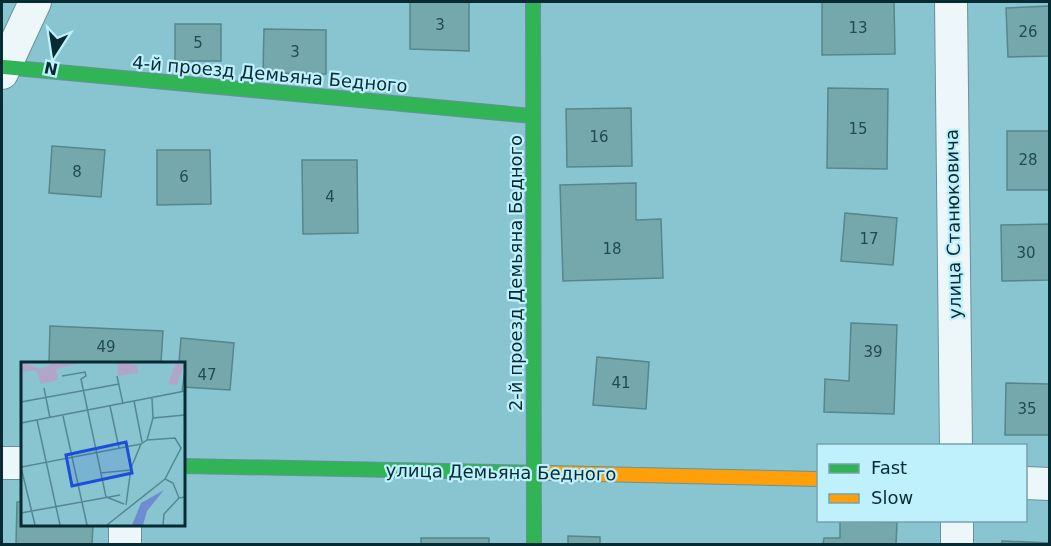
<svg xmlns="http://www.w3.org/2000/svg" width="1051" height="546" font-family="'DejaVu Sans',sans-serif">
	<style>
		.building { fill: #75a8ad; stroke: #56868b; stroke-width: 1.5 }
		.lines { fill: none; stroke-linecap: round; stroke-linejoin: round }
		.street-casing { stroke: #66929b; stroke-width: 34 }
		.fast-casing { stroke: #66929b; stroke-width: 16 }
		.slow-casing { stroke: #66929b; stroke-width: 16 }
		.street { stroke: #edf6f8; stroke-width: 32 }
		.fast { stroke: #30b455; stroke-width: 14 }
		.slow { stroke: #ff9f0a; stroke-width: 14 }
		.labels { text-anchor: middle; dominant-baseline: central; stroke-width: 4.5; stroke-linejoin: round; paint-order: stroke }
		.number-label { font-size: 15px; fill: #224a52 }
		.street-label { font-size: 18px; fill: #062b33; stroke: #bff1fd }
		.inset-road { fill: none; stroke: #558792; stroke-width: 1.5 }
		.view { fill: #1d4ed8; fill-opacity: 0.15; stroke: #1d4ed8; stroke-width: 3 }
		.inset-edge { fill: none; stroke: #062b33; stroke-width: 3 }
	</style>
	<rect width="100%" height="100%" fill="#89c5d1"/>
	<g class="building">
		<polygon points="410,2 469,2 469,51 410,49"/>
		<polygon points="822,2 894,2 895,54 822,55"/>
		<polygon points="1050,6 1050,56 1008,57 1006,8"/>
		<rect x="175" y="24" width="46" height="37"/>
		<polygon points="264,29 326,30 326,74 263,73"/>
		<polygon points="828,88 888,89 887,169 827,168"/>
		<polygon points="631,108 632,166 567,167 566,109"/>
		<rect x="1007" y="131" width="43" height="59"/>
		<polygon points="52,146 105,150 101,197 49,193"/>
		<polygon points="157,150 210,150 211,204 157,205"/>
		<polygon points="302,160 357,160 358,233 303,234"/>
		<polygon points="636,183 636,220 661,219 663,278 563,281 560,185"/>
		<polygon points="845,213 897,218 893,265 841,261"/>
		<polygon points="1050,224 1050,280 1002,281 1001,225"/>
		<polygon points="851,323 897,325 894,414 824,412 825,379 849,381"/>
		<polygon points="50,326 163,331 161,363 49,363"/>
		<polygon points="181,338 234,343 230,390 183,387 183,363 179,363"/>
		<polygon points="597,357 649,362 646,409 593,405"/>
		<polygon points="1006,383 1050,384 1050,435 1005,435"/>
		<polygon points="17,502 22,502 22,524 93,524 92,544 16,544"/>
		<polygon points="840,521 897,522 896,544 823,544 824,538 840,538"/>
		<polygon points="568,536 600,537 600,544 568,544"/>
		<rect x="421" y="538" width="68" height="6"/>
		<polygon points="1002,541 1050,543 1050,544 1002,544"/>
	</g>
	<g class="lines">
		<defs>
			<g id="street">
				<polyline points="951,2 956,446"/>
				<polyline points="2,73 35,2"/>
				<polyline points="2,463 22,463"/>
				<polyline points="1026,483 1050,484"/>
				<polyline points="957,520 957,544"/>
				<polyline points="125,524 125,544"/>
			</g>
			<g id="fast">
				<polyline points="533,2 534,544"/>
				<polyline points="4,67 533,116"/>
				<polyline points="183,466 547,473"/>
			</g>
			<polyline id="slow" points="547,473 818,479"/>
		</defs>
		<use href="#street" class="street-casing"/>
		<use href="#fast" class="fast-casing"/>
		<use href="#slow" class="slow-casing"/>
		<use href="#street" class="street"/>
		<use href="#fast" class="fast"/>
		<use href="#slow" class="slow"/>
	</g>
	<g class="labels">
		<g class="number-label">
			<text x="440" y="25">3</text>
			<text x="858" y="28">13</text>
			<text x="1028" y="32">26</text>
			<text x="198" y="43">5</text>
			<text x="295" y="52">3</text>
			<text x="858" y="129">15</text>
			<text x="599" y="137">16</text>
			<text x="1028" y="160">28</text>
			<text x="77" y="172">8</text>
			<text x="184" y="177">6</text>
			<text x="330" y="197">4</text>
			<text x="869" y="239">17</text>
			<text x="612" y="249">18</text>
			<text x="1026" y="253">30</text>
			<text x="106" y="347">49</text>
			<text x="873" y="352">39</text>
			<text x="207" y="375">47</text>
			<text x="621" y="383">41</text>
			<text x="1027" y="409">35</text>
		</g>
		<g class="street-label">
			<text transform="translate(270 74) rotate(5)">4-й проезд Демьяна Бедного</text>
			<text transform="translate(953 224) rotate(-91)">улица Станюковича</text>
			<text transform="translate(515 273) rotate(-90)">2-й проезд Демьяна Бедного</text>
			<text transform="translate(501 472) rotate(1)">улица Демьяна Бедного</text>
		</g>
	</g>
	<g transform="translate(21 362)">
		<rect width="164" height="164" fill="#89c5d1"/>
		<path d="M1,0L19,7L35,0H61L35,7L37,18L20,22L15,8L2,10ZM96,0L116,3L117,11L97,14ZM155,0L163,3L156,23L147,22Z" fill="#b1a5ca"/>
		<path d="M143,128L126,149L122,163H111L120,141Z" fill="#6e8cd2"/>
		<path class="inset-road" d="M108,0H128M41,14L64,10L65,14L60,17L85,135L103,142M96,14L102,42M23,26L29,56M161,30L164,7M113,39L121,80M0,40L98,22M89,44L98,86M42,54L66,163M132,56L164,53M16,58L39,163M0,61L164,29M0,101L1,105L120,82M0,105L14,163M79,111L110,108M144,117L152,121L158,136L164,135M105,143L110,106L120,82L126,78L132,56L131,36M0,151L99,133M86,163L144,117L160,86L154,76L126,78M142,163L143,152L158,136"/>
		<path class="view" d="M105,80L111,111L51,124L45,93Z"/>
		<rect width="164" height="164" class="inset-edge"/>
	</g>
	<rect width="1051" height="546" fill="none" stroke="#062b33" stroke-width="6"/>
	<rect x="817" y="444" width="210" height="78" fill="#bff1fd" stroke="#75a2ac" stroke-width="1.5"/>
	<rect x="829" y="464" width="30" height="9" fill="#30b455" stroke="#75a2ac" stroke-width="1.5"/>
	<text x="871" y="474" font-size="18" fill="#062b33">Fast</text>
	<rect x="829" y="494" width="30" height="9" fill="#ff9f0a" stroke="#75a2ac" stroke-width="1.5"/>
	<text x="871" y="504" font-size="18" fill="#062b33">Slow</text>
	<g transform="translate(54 54) rotate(192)" stroke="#bff1fd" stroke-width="4.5" paint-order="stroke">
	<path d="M0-4.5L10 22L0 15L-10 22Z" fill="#062b33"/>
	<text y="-9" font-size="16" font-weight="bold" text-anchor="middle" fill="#062b33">N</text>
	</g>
</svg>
